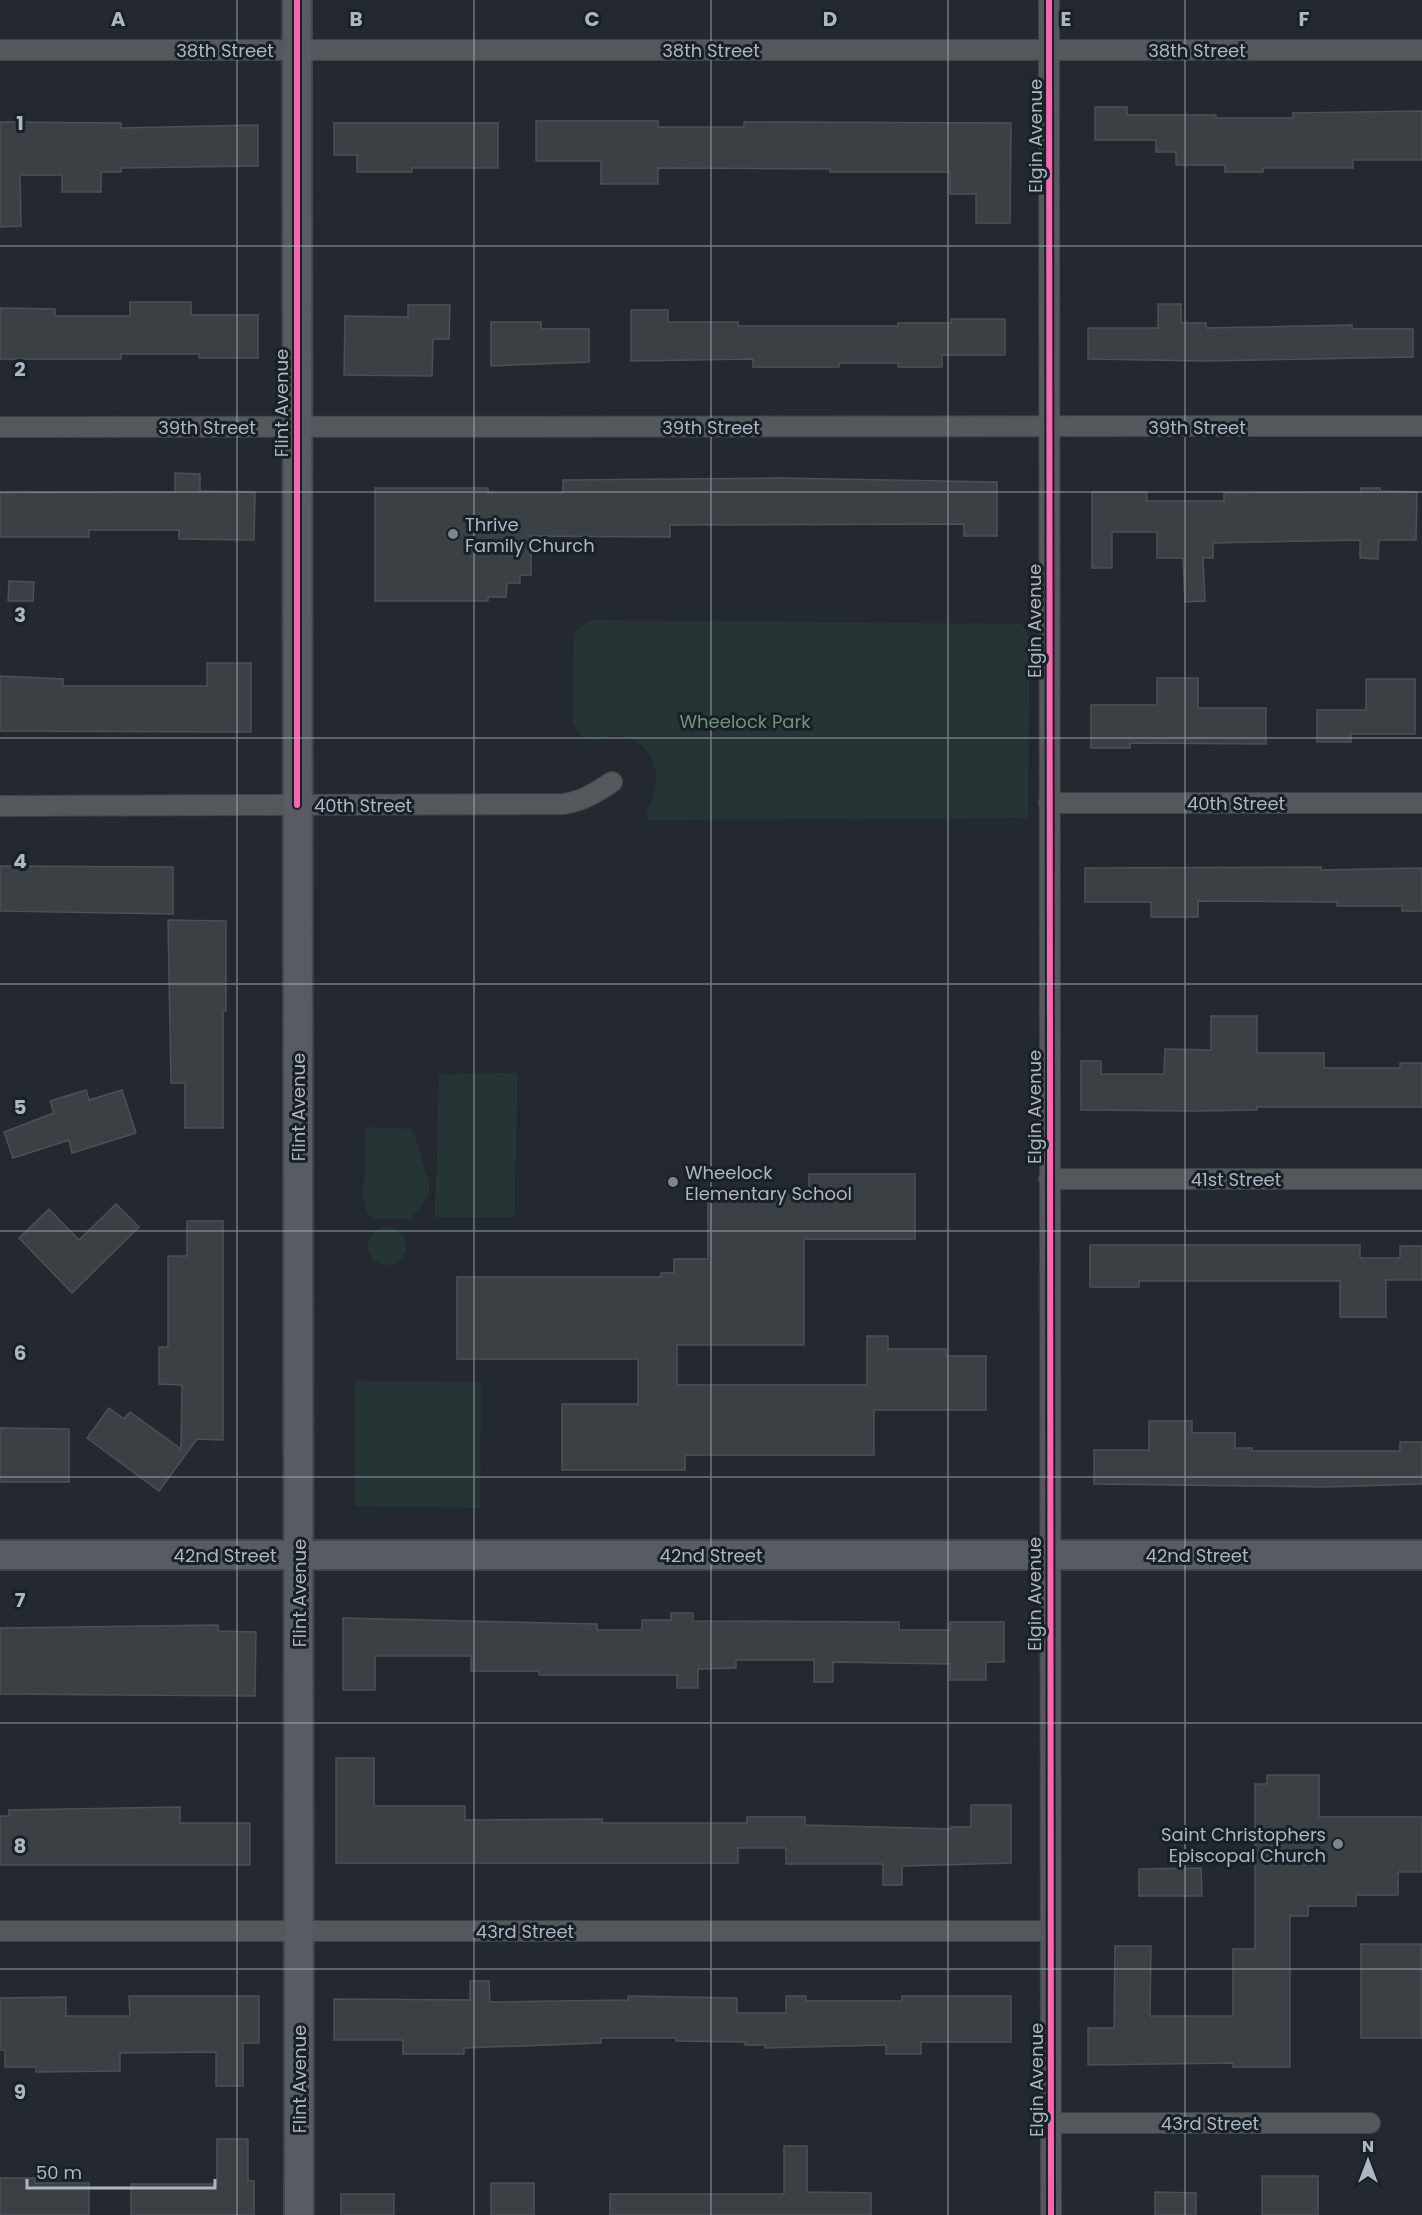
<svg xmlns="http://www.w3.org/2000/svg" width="1422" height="2215" font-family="Poppins,sans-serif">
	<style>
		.green { fill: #253535 }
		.building { fill: #3b4044; stroke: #4c5057; stroke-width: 1.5 }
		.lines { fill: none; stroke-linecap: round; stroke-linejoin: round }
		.street-casing { stroke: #404448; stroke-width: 22 }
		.secondary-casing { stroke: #41464c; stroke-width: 32 }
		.street { stroke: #54585d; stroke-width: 20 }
		.secondary { stroke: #585c62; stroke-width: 28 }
		.cycleway-casing { stroke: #192028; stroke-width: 10 }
		.cycleway { stroke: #f766af; stroke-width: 6 }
		.grid { fill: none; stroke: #adb6c1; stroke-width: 1.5; stroke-opacity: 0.55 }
		.poi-dot { fill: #7d858e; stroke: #192028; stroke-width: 2 }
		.labels { text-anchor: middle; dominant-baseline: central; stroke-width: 6; stroke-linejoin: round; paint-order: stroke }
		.street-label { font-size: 18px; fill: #adb6c1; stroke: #192028 }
		.poi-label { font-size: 18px; fill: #adb6c1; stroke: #192028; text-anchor: start }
		.park-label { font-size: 18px; fill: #6f9575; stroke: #192028 }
		.grid-label { font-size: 20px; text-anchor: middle; font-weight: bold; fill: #adb6c1; stroke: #192028; stroke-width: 6; stroke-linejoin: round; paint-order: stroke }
	</style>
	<rect width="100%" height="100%" fill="#24292f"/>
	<g class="green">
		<path d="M593,620L1022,624L1029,637L1028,818L648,820L646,812C663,785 660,744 622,736C609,734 597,741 584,739L573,724L574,635L579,627Z"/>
		<polygon points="517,1073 515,1217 435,1217 439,1074"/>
		<polygon points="369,1127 410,1129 414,1133 429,1184 428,1196 411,1219 375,1219 367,1213 362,1191 365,1178 365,1129"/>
		<circle cx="387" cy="1246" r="19"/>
		<polygon points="355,1381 481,1382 480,1508 355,1506"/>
	</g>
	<g class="building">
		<polygon points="1095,107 1127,107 1127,115 1216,115 1216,118 1293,118 1293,113 1422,111 1422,160 1353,160 1353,168 1263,168 1263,172 1225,172 1225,165 1176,165 1176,152 1156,152 1156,140 1095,140"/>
		<polygon points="536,121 658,121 658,127 744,127 744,122 1011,123 1010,223 976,223 976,194 950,194 950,172 830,172 830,169 658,168 658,184 601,184 601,161 536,161"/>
		<polygon points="0,122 121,123 121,128 258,125 258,166 121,168 121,172 101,172 101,192 62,192 62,175 20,175 21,226 0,227"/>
		<polygon points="334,123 498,123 498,168 412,168 412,172 357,172 357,155 334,155"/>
		<polygon points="130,302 191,302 191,315 258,315 258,358 199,358 199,354 121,354 121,359 0,359 0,308 55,309 55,316 130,316"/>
		<polygon points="1158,304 1181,304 1181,323 1206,323 1206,328 1352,325 1352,329 1413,329 1413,357 1206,361 1088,359 1088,328 1158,328"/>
		<polygon points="408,305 450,305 449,339 433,339 432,376 344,375 345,316 408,317"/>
		<polygon points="631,310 668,310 668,322 738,322 738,326 898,326 898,323 951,323 951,319 1005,319 1005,355 942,355 942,367 898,367 898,363 839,363 839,367 753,367 753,359 631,361"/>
		<polygon points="491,322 541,322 541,329 589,329 589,362 491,366"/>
		<polygon points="175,473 200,474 200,491 255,492 254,540 179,539 179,530 89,530 89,537 0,537 0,493 175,492"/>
		<polygon points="779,478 997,482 997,536 964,536 964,524 670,525 670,537 531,536 531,575 520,575 520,583 507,583 506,597 488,597 488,601 375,601 375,488 488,488 488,493 563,493 563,480"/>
		<polygon points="1361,488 1380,488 1380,491 1417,492 1416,540 1379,540 1378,559 1360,558 1360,540 1213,543 1213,558 1203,558 1205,601 1185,602 1183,558 1157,558 1157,532 1112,532 1112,568 1092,568 1092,492 1147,492 1147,501 1224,501 1224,493 1361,492"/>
		<polygon points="9,581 34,582 33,601 8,601"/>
		<polygon points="207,663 251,663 251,732 0,731 0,676 63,679 63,686 207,686"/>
		<polygon points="1157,678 1198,678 1198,708 1266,708 1266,744 1130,743 1130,748 1091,748 1091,705 1157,705"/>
		<polygon points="1366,679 1415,679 1415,734 1351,734 1351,742 1317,742 1317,710 1366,710"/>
		<polygon points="0,866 173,867 173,914 0,911"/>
		<polygon points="1321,867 1321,870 1422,868 1422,911 1402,911 1402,906 1337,906 1337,902 1198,901 1198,917 1151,917 1151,902 1085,902 1085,868"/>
		<polygon points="168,920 226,921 226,1011 223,1011 223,1128 185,1128 185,1083 171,1083"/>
		<polygon points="1211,1016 1257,1016 1257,1053 1324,1053 1324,1068 1400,1068 1400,1063 1422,1063 1422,1107 1257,1107 1257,1110 1197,1111 1081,1110 1081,1061 1101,1061 1101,1074 1164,1074 1165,1049 1211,1050"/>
		<polygon points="86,1090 89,1100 122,1090 136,1133 72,1153 69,1140 13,1158 4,1132 54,1113 50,1101"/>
		<polygon points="809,1174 915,1174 915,1239 804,1239 804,1345 677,1345 677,1385 867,1385 867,1336 888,1336 888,1349 946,1349 946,1356 986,1356 986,1410 874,1410 874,1455 685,1455 685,1470 562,1470 562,1404 638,1404 638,1359 457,1359 457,1277 661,1277 661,1273 674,1273 674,1259 708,1259 708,1195 809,1196"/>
		<polygon points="116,1204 139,1227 72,1293 19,1238 49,1209 79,1240"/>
		<polygon points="187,1221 223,1221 223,1440 197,1439 159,1491 87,1438 109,1408 124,1419 130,1412 181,1449 182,1385 159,1384 159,1347 168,1347 168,1256 187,1256"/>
		<polygon points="1090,1245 1360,1245 1360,1258 1400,1258 1400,1246 1422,1246 1422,1280 1386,1280 1386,1317 1340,1317 1340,1281 1139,1281 1139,1287 1090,1287"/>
		<polygon points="1149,1421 1192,1421 1192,1433 1235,1433 1235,1448 1252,1448 1252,1451 1400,1451 1400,1442 1422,1442 1422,1484 1326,1487 1094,1484 1094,1450 1149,1450"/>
		<polygon points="0,1428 69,1429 69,1482 0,1482"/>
		<polygon points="671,1613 693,1613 693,1621 899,1622 899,1630 950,1630 950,1622 1004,1622 1004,1662 986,1662 986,1680 950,1680 950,1664 833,1662 833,1682 814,1682 814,1660 736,1660 736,1668 698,1669 698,1688 677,1688 677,1675 539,1675 539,1671 471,1671 471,1656 375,1656 375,1690 343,1690 343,1618 597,1624 597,1630 642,1630 642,1620 671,1620"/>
		<polygon points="218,1625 218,1631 256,1632 255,1696 0,1694 0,1628"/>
		<polygon points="336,1758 374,1758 374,1806 465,1806 465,1820 602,1819 602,1823 747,1823 747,1817 805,1817 805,1825 951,1829 951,1827 971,1827 971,1805 1011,1805 1011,1863 902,1866 902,1885 883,1885 883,1864 786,1864 786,1848 738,1848 738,1863 336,1863"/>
		<polygon points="1267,1775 1319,1775 1319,1817 1422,1817 1422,1872 1398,1872 1398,1895 1356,1895 1356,1906 1308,1906 1308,1916 1290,1916 1290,2067 1233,2067 1233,2063 1088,2065 1088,2028 1114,2028 1115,1946 1151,1946 1150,2016 1233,2016 1233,1949 1255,1949 1255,1784 1267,1784"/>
		<polygon points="180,1807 180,1823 250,1823 250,1865 0,1865 0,1816 9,1816 9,1810"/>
		<polygon points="1201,1868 1202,1896 1139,1896 1139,1869"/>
		<rect x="1361" y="1944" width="60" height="94"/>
		<polygon points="470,1981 489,1981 490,2002 628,2000 628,1996 737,1998 737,2013 786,2013 786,1996 806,1996 806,2001 902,2001 902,1996 1011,1996 1011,2042 921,2042 921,2054 886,2054 886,2045 765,2048 765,2045 745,2045 745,2042 676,2041 676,2038 601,2038 601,2043 464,2048 464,2054 403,2054 403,2040 334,2040 334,1999 470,2000"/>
		<polygon points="129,1996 259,1996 259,2043 243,2043 243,2086 216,2086 216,2052 120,2053 120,2071 36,2072 36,2067 5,2067 5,2050 0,2050 0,1998 66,1997 66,2016 130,2016"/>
		<polygon points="217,2139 248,2139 248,2181 254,2181 254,2215 131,2215 131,2184 217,2184"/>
		<polygon points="784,2146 807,2146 807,2192 871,2193 871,2215 610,2215 610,2194 784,2194"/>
		<rect x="1262" y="2176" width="56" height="39"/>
		<polygon points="0,2178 35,2178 35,2183 89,2183 89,2215 0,2215"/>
		<rect x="491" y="2183" width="43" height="32"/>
		<polygon points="1155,2192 1196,2193 1196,2215 1155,2215"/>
		<rect x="341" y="2194" width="53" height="21"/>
	</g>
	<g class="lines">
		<defs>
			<g id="street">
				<polyline points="1049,0 1051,2215"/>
				<polyline points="0,50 1422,50"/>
				<polyline points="0,427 1422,426"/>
				<polyline points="1049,803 1422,803"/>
				<path d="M0,806L564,804C583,801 597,792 612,782"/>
				<polyline points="1049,1179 1422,1179"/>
				<polyline points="0,1931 1050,1931"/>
				<polyline points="1051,2123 1370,2123"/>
			</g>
			<g id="secondary">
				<polyline points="297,0 299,2215"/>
				<polyline points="0,1555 1422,1555"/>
			</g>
		</defs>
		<use href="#street" class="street-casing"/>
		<use href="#secondary" class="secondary-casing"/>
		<use href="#street" class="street"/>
		<use href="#secondary" class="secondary"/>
		<defs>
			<g id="cycleway">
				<polyline points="297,0 297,805"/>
				<polyline points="1049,0 1051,2215"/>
			</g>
		</defs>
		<use href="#cycleway" class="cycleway-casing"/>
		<use href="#cycleway" class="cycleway"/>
	</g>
	<path class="grid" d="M237,0V2215M474,0V2215M711,0V2215M948,0V2215M1185,0V2215M0,246H1422M0,492H1422M0,738H1422M0,984H1422M0,1231H1422M0,1477H1422M0,1723H1422M0,1969H1422"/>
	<g class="poi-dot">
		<circle cx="453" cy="534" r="6"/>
		<circle cx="673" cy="1182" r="6"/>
		<circle cx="1338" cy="1844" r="6"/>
	</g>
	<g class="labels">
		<g class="street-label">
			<text x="225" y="50">38th Street</text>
			<text x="711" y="50">38th Street</text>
			<text x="1197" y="50">38th Street</text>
			<text transform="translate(1035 136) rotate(-90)">Elgin Avenue</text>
			<text transform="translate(281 403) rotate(-90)">Flint Avenue</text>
			<text x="207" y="427">39th Street</text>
			<text x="711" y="427">39th Street</text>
			<text x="1197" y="427">39th Street</text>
			<text transform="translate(1034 621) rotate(-90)">Elgin Avenue</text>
			<text x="1236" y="803">40th Street</text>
			<text x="363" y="805">40th Street</text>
			<text transform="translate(298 1107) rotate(-90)">Flint Avenue</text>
			<text transform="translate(1034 1107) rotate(-90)">Elgin Avenue</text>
			<text x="1236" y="1179">41st Street</text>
			<text x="225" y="1555">42nd Street</text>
			<text x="711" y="1555">42nd Street</text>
			<text x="1197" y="1555">42nd Street</text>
			<text transform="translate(299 1593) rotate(-90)">Flint Avenue</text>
			<text transform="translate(1034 1594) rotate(-90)">Elgin Avenue</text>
			<text x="525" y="1931">43rd Street</text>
			<text transform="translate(299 2079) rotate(-90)">Flint Avenue</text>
			<text transform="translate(1036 2080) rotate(-90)">Elgin Avenue</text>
			<text x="1210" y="2123">43rd Street</text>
		</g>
		<g class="poi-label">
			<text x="465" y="524">Thrive<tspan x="465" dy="21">Family Church</tspan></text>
			<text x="685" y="1172">Wheelock<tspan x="685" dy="21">Elementary School</tspan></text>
			<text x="1326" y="1834" text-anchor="end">Saint Christophers<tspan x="1326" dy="21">Episcopal Church</tspan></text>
		</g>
		<g class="park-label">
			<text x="745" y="721">Wheelock Park</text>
		</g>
	</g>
	<g class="grid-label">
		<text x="118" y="26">A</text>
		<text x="356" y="26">B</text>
		<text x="592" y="26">C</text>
		<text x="830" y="26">D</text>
		<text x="1066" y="26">E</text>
		<text x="1304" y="26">F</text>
		<text x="20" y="130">1</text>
		<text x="20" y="376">2</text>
		<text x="20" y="622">3</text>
		<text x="20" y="868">4</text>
		<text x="20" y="1114">5</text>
		<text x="20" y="1360">6</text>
		<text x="20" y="1607">7</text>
		<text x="20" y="1853">8</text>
		<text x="20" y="2099">9</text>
	</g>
	<g transform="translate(1368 2161)" stroke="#192028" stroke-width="4.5" paint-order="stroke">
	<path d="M0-4.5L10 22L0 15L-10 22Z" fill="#adb6c1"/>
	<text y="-9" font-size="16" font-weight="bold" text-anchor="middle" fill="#adb6c1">N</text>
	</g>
	<path d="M27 2179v9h188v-9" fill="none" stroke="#adb6c1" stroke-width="3"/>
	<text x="36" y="2179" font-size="18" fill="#adb6c1" stroke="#192028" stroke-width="4.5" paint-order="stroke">50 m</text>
</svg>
